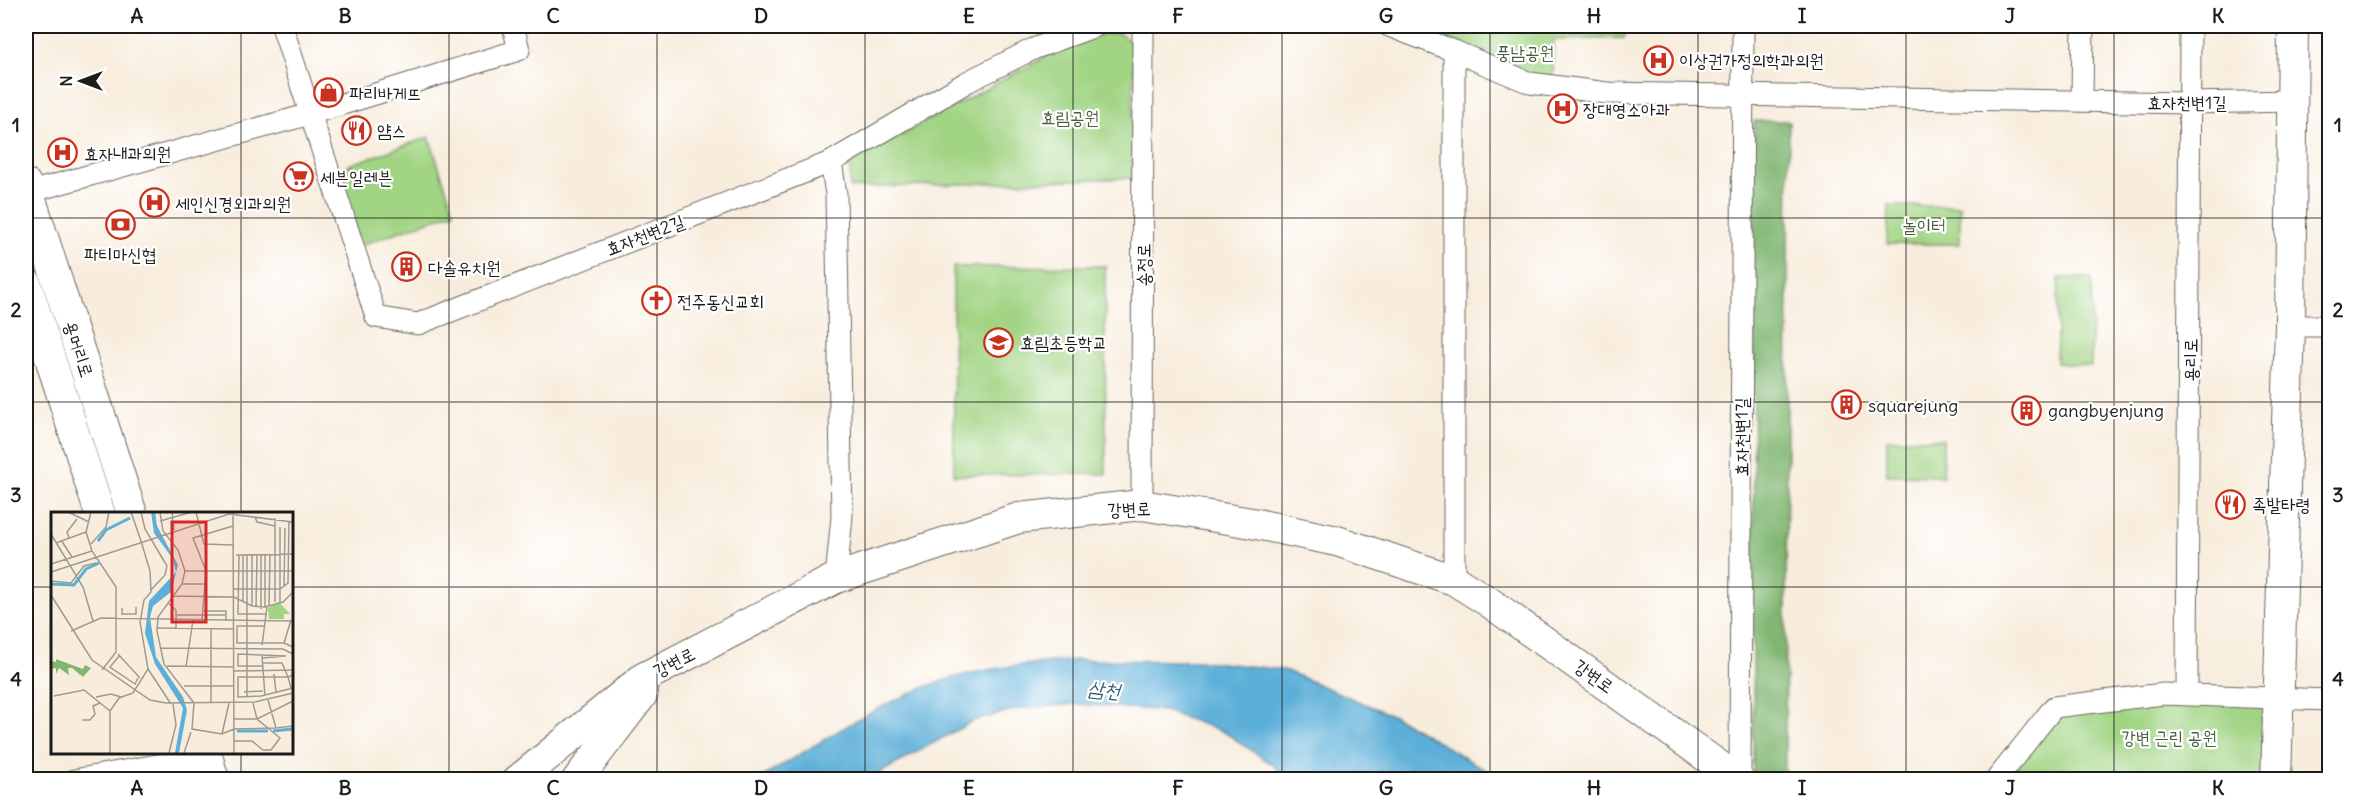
<svg xmlns="http://www.w3.org/2000/svg" width="2355" height="805" font-family="Delius,'Poor Story',sans-serif">
	<style>
		.green { fill: #a1d483; stroke: #5e7850; stroke-width: 1.5 }
		.forest { fill: #80b671; stroke: #4e6946; stroke-width: 1.5 }
		.water { fill: #5cafd8; stroke: #3c667a; stroke-width: 1.5 }
		.lines { fill: none; stroke-linecap: round; stroke-linejoin: round }
		.street-casing { stroke: #696560; stroke-width: 23 }
		.secondary-casing { stroke: #696560; stroke-width: 32 }
		.street { stroke: #fff; stroke-width: 21 }
		.secondary { stroke: #fff; stroke-width: 30 }
		.grid { fill: none; stroke: #1c1c1c; stroke-width: 1.5; stroke-opacity: 0.55 }
		.labels { text-anchor: middle; dominant-baseline: central; stroke-width: 4.5; stroke-linejoin: round; paint-order: stroke }
		.park-label { font-size: 18px; fill: #4b5c40; stroke: #fff }
		.poi-label { font-size: 18px; fill: #1c1c1c; stroke: #fff; text-anchor: start }
		.street-label { font-size: 18px; fill: #1c1c1c; stroke: #fff }
		.water-label { font-size: 20px; font-style: italic; fill: #395e71; stroke: #fff }
		.inset-river { fill: none; stroke: #5cafd8; stroke-width: 3 }
		.inset-road { fill: none; stroke: #a09990; stroke-width: 1.5 }
		.view { fill: #d62828; fill-opacity: 0.15; stroke: #d62828; stroke-width: 3 }
		.inset-edge { fill: none; stroke: #1c1c1c; stroke-width: 3 }
		.neatline { fill: none; stroke: #1c1c1c; stroke-width: 2 }
		.grid-label { font-size: 20px; text-anchor: middle; font-weight: bold; fill: #1c1c1c }
	</style>
	<rect width="100%" height="100%" fill="#fff"/>
	<filter id="ink" filterUnits="userSpaceOnUse"><feTurbulence type="fractalNoise" baseFrequency=".0167" numOctaves="2"/><feDisplacementMap in="SourceGraphic" scale="12" xChannelSelector="R" yChannelSelector="G"/><feConvolveMatrix kernelMatrix="1 2 1 2 8 2 1 2 1" color-interpolation-filters="sRGB"/></filter>
	<filter id="wash" filterUnits="userSpaceOnUse"><feTurbulence type="fractalNoise" baseFrequency=".008" numOctaves="4" result="noise"/><feDisplacementMap in="SourceGraphic" scale="24" xChannelSelector="R" yChannelSelector="G"/><feGaussianBlur stdDeviation="1.35" result="paint"/><feColorMatrix in="noise" values="0 0 0 0 0 0 0 0 0 0 0 0 0 0 0 0 0 1.4 0 .05"/><feComposite in="paint" operator="in"/></filter>
	<g filter="url(#wash)">
		<rect width="100%" height="100%" fill="#f8eddd"/>
		<g class="green">
			<polygon points="1439,26 1628,26 1624,38 1553,40 1553,86 1439,45"/>
			<polygon points="1119,33 1134,45 1132,178 850,188 850,163 1083,36"/>
			<polygon points="429,137 454,212 361,245 335,170"/>
			<polygon points="1889,206 1960,206 1960,244 1887,244"/>
			<polygon points="1105,266 1106,474 954,475 953,267"/>
			<polygon points="2059,278 2092,278 2091,366 2056,363"/>
			<polygon points="1887,439 1943,439 1943,476 1887,475"/>
			<polygon points="2279,698 2276,779 1996,780 2054,707"/>
		</g>
		<polygon class="forest" points="1754,121 1789,121 1785,779 1760,779 1753,774"/>
		<path class="water" d="M1076,660L1203,661L1284,670L1396,717L1501,779H1286L1273,765L1224,732L1165,711L1077,704L1018,709L973,721L869,779H759C819,744 877,702 945,680C986,667 1033,664 1076,660Z"/>
	</g>
	<g filter="url(#ink)">
		<g class="lines">
			<defs>
				<g id="street">
					<polyline points="282,26 376,317 418,324 831,162 967,82 1033,49 1096,26"/>
					<polyline points="1389,26 1454,51 1530,83 1607,93 2190,103 2292,101"/>
					<polyline points="1454,51 1454,580"/>
					<polyline points="2082,101 2083,26"/>
					<polyline points="831,162 836,194 842,516 836,578"/>
					<polyline points="26,193 310,114 519,50 513,26"/>
					<polyline points="2290,326 2330,326"/>
					<polyline points="1142,505 1143,26"/>
					<polyline points="2187,694 2190,26"/>
					<polyline points="74,780 179,761"/>
					<polyline points="1740,780 1743,26"/>
					<polyline points="1996,780 2054,707 2163,694 2330,700"/>
				</g>
				<g id="secondary">
					<polyline points="26,184 132,514"/>
					<polyline points="26,283 100,514"/>
					<polyline points="176,752 184,780"/>
					<polyline points="206,752 214,780"/>
					<polyline points="518,780 643,678 836,578 1019,518 1142,505 1252,523 1337,541 1454,580 1489,602 1739,780"/>
					<polyline points="577,780 642,695 642,690"/>
					<polyline points="2276,780 2290,326 2293,26"/>
				</g>
			</defs>
			<use href="#street" class="street-casing"/>
			<use href="#secondary" class="secondary-casing"/>
			<use href="#street" class="street"/>
			<use href="#secondary" class="secondary"/>
		</g>
	</g>
	<path class="grid" d="M241,26V514M449,26V780M657,26V780M865,26V780M1073,26V780M1282,26V780M1490,26V780M1698,26V780M1906,26V780M2114,26V780M26,218H2330M26,402H2330M26,587H52M291,587H2330M241,752V780"/>
	<defs>
		<symbol id="hospital-ring" viewBox="-11 -11 22 22"><circle r="9.5" fill="#fff" stroke="#c8321e" stroke-width="1.5"/><path d="M-5-5h3v3.5h4V-5h3V5h-3V1.5h-4V5h-3Z" fill="#c8321e"/></symbol>
		<symbol id="shop-ring" viewBox="-11 -11 22 22"><circle r="9.5" fill="#fff" stroke="#c8321e" stroke-width="1.5"/><path d="M-5-2.5h2.3a2.7 3.5 0 0 1 5.4 0H5L5.5 6h-11ZM-1.5-2.5h3a1.5 2.3 0 0 0-3 0Z" fill="#c8321e"/></symbol>
		<symbol id="restaurant-ring" viewBox="-11 -11 22 22"><circle r="9.5" fill="#fff" stroke="#c8321e" stroke-width="1.5"/><path d="M-5-6h1v4h1v-4h1v4h1v-4h1v5L-1.5 .5V6h-2V.5L-5-1ZM5-6V6H3V1.5H1.5Q1.5-4 5-6Z" fill="#c8321e"/></symbol>
		<symbol id="supermarket-ring" viewBox="-11 -11 22 22"><circle r="9.5" fill="#fff" stroke="#c8321e" stroke-width="1.5"/><path d="M-6-5.5h2.5l.6 2H6L4.5 2H-2.5L-4.4-4H-6ZM-1.5 3.2a1.3 1.3 0 1 0 .1 0ZM3 3.2a1.3 1.3 0 1 0 .1 0Z" fill="#c8321e"/></symbol>
		<symbol id="bank-ring" viewBox="-11 -11 22 22"><circle r="9.5" fill="#fff" stroke="#c8321e" stroke-width="1.5"/><path d="M-6-4H6V4H-6ZM0-2.3a2.3 2.3 0 1 0 0 4.6a2.3 2.3 0 1 0 0-4.6Z" fill="#c8321e"/></symbol>
		<symbol id="building-ring" viewBox="-11 -11 22 22"><circle r="9.5" fill="#fff" stroke="#c8321e" stroke-width="1.5"/><path d="M-4-6H4V6H1V3H-1V6H-4ZM-2.5-4.3h1.7v1.8h-1.7ZM.8-4.3h1.7v1.8H.8ZM-2.5-1h1.7V.8h-1.7ZM.8-1h1.7V.8H.8Z" fill="#c8321e"/></symbol>
		<symbol id="church-ring" viewBox="-11 -11 22 22"><circle r="9.5" fill="#fff" stroke="#c8321e" stroke-width="1.5"/><path d="M-1.2-6h2.4v3.5h3.3v2.4h-3.3V6h-2.4V-.1h-3.3v-2.4h3.3Z" fill="#c8321e"/></symbol>
		<symbol id="school-ring" viewBox="-11 -11 22 22"><circle r="9.5" fill="#fff" stroke="#c8321e" stroke-width="1.5"/><path d="M0-5L7-2L0 1L-7-2ZM-4 1L0 2.5L4 1V4Q0 6-4 4Z" fill="#c8321e"/></symbol>
	</defs>
	<g fill-rule="evenodd">
		<use href="#hospital-ring" x="1642" y="44" width="33" height="33"/>
		<use href="#shop-ring" x="312" y="76" width="33" height="33"/>
		<use href="#hospital-ring" x="1546" y="92" width="33" height="33"/>
		<use href="#restaurant-ring" x="340" y="114" width="33" height="33"/>
		<use href="#hospital-ring" x="46" y="136" width="33" height="33"/>
		<use href="#supermarket-ring" x="282" y="160" width="33" height="33"/>
		<use href="#hospital-ring" x="138" y="186" width="33" height="33"/>
		<use href="#bank-ring" x="104" y="208" width="33" height="33"/>
		<use href="#building-ring" x="390" y="250" width="33" height="33"/>
		<use href="#church-ring" x="640" y="284" width="33" height="33"/>
		<use href="#school-ring" x="982" y="326" width="33" height="33"/>
		<use href="#building-ring" x="1830" y="388" width="33" height="33"/>
		<use href="#building-ring" x="2010" y="394" width="33" height="33"/>
		<use href="#restaurant-ring" x="2214" y="488" width="33" height="33"/>
	</g>
	<g class="labels">
		<g class="park-label">
			<text x="1525" y="52">풍남공원</text>
			<text x="1070" y="117">효림공원</text>
			<text x="1924" y="225">놀이터</text>
			<text x="2169" y="737">강변 근린 공원</text>
		</g>
		<g class="poi-label">
			<text x="1679" y="60">이상권가정의학과의원</text>
			<text x="349" y="93">파리바게뜨</text>
			<text x="1583" y="109">장대영소아과</text>
			<text x="377" y="130">얌스</text>
			<text x="84" y="153">효자내과의원</text>
			<text x="320" y="177">세븐일레븐</text>
			<text x="175" y="203">세인신경외과의원</text>
			<text x="120" y="254" text-anchor="middle">파티마신협</text>
			<text x="428" y="267">다솔유치원</text>
			<text x="677" y="301">전주동신교회</text>
			<text x="1020" y="342">효림초등학교</text>
			<text x="1868" y="405">squarejung</text>
			<text x="2048" y="410">gangbyenjung</text>
			<text x="2252" y="504">족발타령</text>
		</g>
		<g class="street-label">
			<text x="2187" y="102">효자천변1길</text>
			<text transform="translate(645 235) rotate(-21)">효자천변2길</text>
			<text transform="translate(1143 265) rotate(-90)">송정로</text>
			<text transform="translate(79 349) rotate(72)">용머리로</text>
			<text transform="translate(2190 360) rotate(-90)">용리로</text>
			<text transform="translate(1741 437) rotate(-90)">효자천변1길</text>
			<text transform="translate(1129 509) rotate(-2)">강변로</text>
			<text transform="translate(674 662) rotate(-27)">강변로</text>
			<text transform="translate(1594 676) rotate(35)">강변로</text>
		</g>
		<g class="water-label">
			<text transform="translate(1104 689) rotate(6)">삼천</text>
		</g>
	</g>
	<g transform="translate(51 512)">
		<rect width="242" height="242" fill="#f8eddd"/>
		<path d="M228,90L239,102H233V107H218L217,96Z" fill="#a1d483"/>
		<path d="M5,147L32,157L34,153L40,156L32,165L21,156H17L18,163L8,156L5,162V156L0,157V149L5,150Z" fill="#80b671"/>
		<path d="M100,0H104L106,14L127,53L120,80L102,94L99,105L105,145L132,185L136,198L128,241H124L132,196L104,152L94,121L98,89L125,60L122,47L103,21Z" fill="#5cafd8"/>
		<path class="inset-river" d="M47,29L55,18L79,6M0,72L23,73L35,57L48,51M186,219H217M222,219L242,217"/>
		<path class="inset-road" d="M17,0L38,10M40,0L35,20L41,39L65,75V140L51,158M80,0L90,29M90,0L94,17L116,54L114,63L100,78M109,0L112,19L127,38L134,59L131,72L107,105L106,119L113,152L143,191L141,217L171,222L183,217L225,216M121,0L123,18M145,0L153,32L182,33M182,1L183,241M204,5L206,10L224,14M109,9L141,0M229,15V90M0,22L32,75L42,109M18,26L16,20L26,7M10,28L21,45M5,31L35,20M40,32L55,15L58,0M185,43L242,42M188,43L187,102H216M192,43V90M196,43V92M201,43V94M0,52L41,39M134,59H242M0,60L178,2L242,10M0,69L20,71L33,54L45,51M131,72H153M233,74L234,16M183,77H229L237,71L238,9M0,83L41,148L99,188L115,191L204,190L242,181M122,84L183,85L201,94L214,95L232,90L242,80M224,90V6M117,91L125,98V116M196,92V185M218,94L219,43M205,95L206,43M214,95V43M71,96V102H85V95M210,97V43M151,99H175V103M126,103H175V108M151,108L155,59L142,26L182,14M213,114H186V131H233L242,135M105,116L183,117M20,119L50,106L242,109M233,131L240,108M211,133L216,95M110,136L232,137L242,142M67,142L89,166M69,143L59,155L84,172L87,166M211,144L214,184M211,146L235,144L187,142V154H211M211,151H231L237,165L242,163M116,154L183,155M135,155L142,108M97,157L120,192M183,159L242,158M223,162L225,180M133,174H183M240,176L237,165H187V185L210,184L242,176M193,180L212,179M3,184L33,178L59,199M45,185L60,182L70,185M217,188L225,216L242,214M160,191V117M183,207H206L242,189M31,208H39L44,202L42,194L49,191M171,222L178,191M183,229H201L212,238H220L229,226L206,207L202,191M59,241V199L68,186L82,181L97,157L89,110L93,88L100,80L99,59L90,29M118,241L125,213L122,192M133,241L140,220"/>
		<path class="view" d="M121,10H155V110H121Z"/>
		<rect width="242" height="242" class="inset-edge"/>
	</g>
	<rect width="2355" height="805" fill="none" stroke="#fff" stroke-width="66"/>
	<g transform="translate(81 81) rotate(270)" stroke="#ffffff" stroke-width="4.5" paint-order="stroke">
	<path d="M0-4.5L10 22L0 15L-10 22Z" fill="#1c1c1c"/>
	<text y="-9" font-size="16" font-weight="bold" text-anchor="middle" fill="#1c1c1c">N</text>
	</g>
	<rect x="33" y="33" width="2289" height="739" class="neatline"/>
	<g class="grid-label">
		<text x="137" y="23">A</text>
		<text x="345" y="23">B</text>
		<text x="553" y="23">C</text>
		<text x="761" y="23">D</text>
		<text x="969" y="23">E</text>
		<text x="1178" y="23">F</text>
		<text x="1386" y="23">G</text>
		<text x="1594" y="23">H</text>
		<text x="1802" y="23">I</text>
		<text x="2010" y="23">J</text>
		<text x="2218" y="23">K</text>
		<text x="16" y="132">1</text>
		<text x="2338" y="132">1</text>
		<text x="16" y="317">2</text>
		<text x="2338" y="317">2</text>
		<text x="16" y="502">3</text>
		<text x="2338" y="502">3</text>
		<text x="16" y="686">4</text>
		<text x="2338" y="686">4</text>
		<text x="137" y="795">A</text>
		<text x="345" y="795">B</text>
		<text x="553" y="795">C</text>
		<text x="761" y="795">D</text>
		<text x="969" y="795">E</text>
		<text x="1178" y="795">F</text>
		<text x="1386" y="795">G</text>
		<text x="1594" y="795">H</text>
		<text x="1802" y="795">I</text>
		<text x="2010" y="795">J</text>
		<text x="2218" y="795">K</text>
	</g>
</svg>
